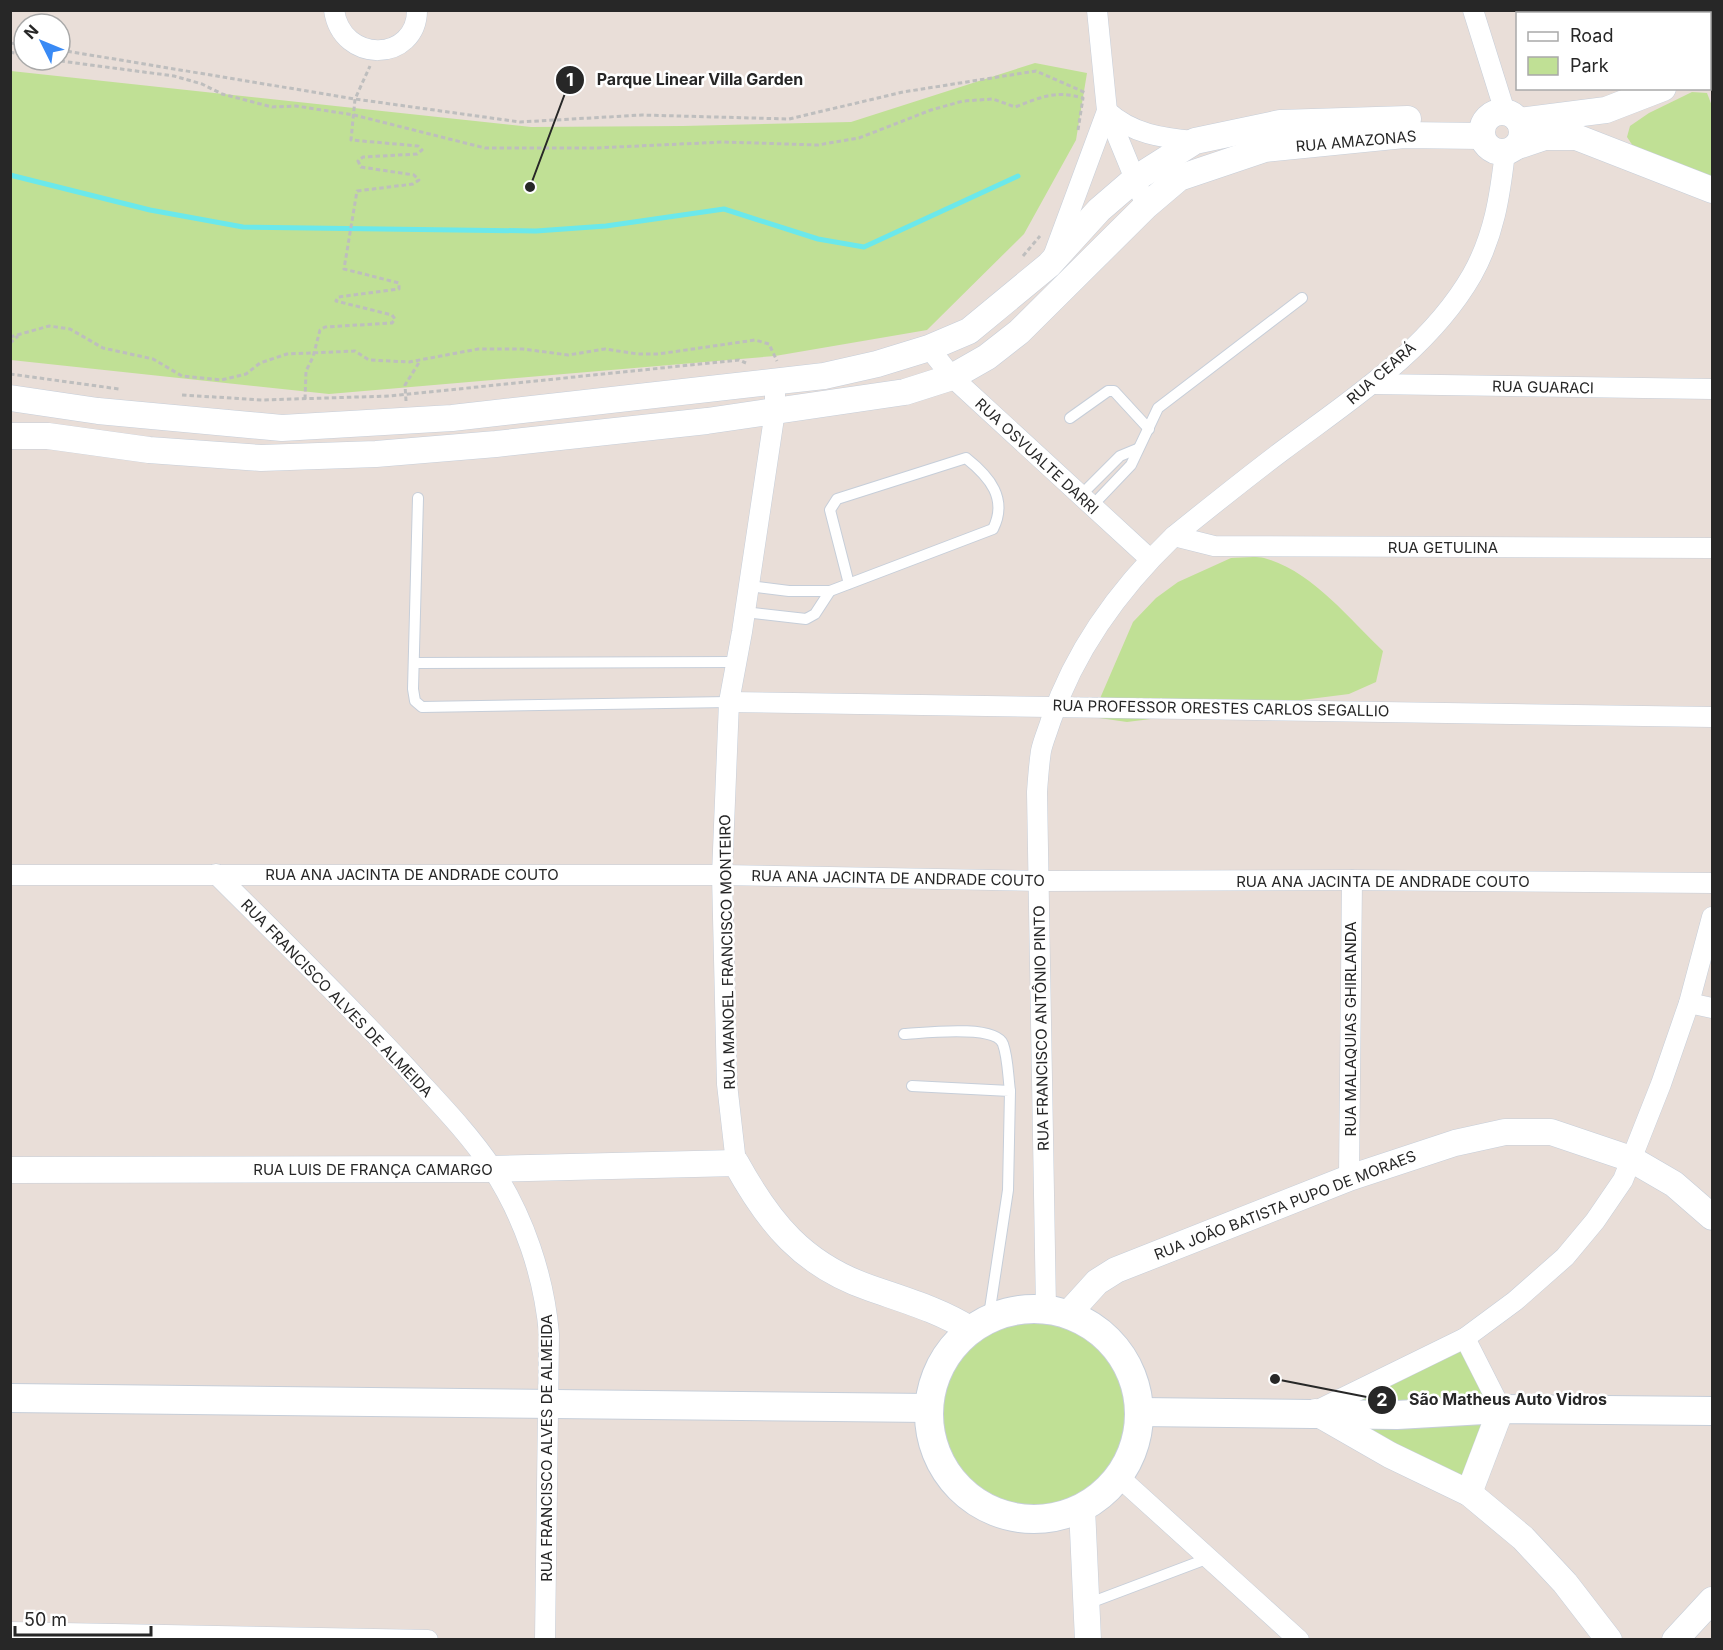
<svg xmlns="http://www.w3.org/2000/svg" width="1723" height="1650" font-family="Inter,sans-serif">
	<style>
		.green { fill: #c0e095 }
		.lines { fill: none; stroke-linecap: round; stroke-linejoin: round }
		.stream { stroke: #6be8eb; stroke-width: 5 }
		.service-casing { stroke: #c6ced9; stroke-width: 12 }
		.minor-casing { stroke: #c6ced9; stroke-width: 21 }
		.tertiary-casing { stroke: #c6ced9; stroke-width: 27 }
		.secondary-casing { stroke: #c6ced9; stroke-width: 30 }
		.path { stroke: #bebebe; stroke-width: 3; stroke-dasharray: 4.5 3; stroke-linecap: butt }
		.service { stroke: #fff; stroke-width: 10 }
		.minor { stroke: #fff; stroke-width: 20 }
		.tertiary { stroke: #fff; stroke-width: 26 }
		.secondary { stroke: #fff; stroke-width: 28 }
		.labels { text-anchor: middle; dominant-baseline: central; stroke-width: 5; stroke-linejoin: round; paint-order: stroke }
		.street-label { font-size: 15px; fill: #272727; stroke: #fff }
		.leader { fill: none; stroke: #272727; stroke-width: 2 }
		.callout-dot { fill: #272727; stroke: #fff; stroke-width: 2 }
		.mark-label { font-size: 18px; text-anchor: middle; font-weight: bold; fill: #fff }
		.callout-label { font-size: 16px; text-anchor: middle; font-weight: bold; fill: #272727; stroke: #fff; stroke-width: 5; stroke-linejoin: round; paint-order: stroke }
	</style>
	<rect width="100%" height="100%" fill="#e9ded8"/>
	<g class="green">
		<polygon points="1035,63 1087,73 1076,140 1024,234 927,330 775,356 329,394 11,360 11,71 531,127 683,126 851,122"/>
		<polygon points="1692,92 1707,93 1712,106 1712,183 1633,146 1627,137 1630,126 1649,113"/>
		<path d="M1231,558C1241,558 1254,556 1264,558C1312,571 1348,618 1383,651L1376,682L1349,694L1127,722L1092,717L1133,622L1156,598L1178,582Z"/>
		<circle cx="1034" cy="1414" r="105"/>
		<polygon points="1465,1338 1501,1409 1469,1493 1314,1412"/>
	</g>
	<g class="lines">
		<polyline class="stream" points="10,175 150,210 243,227 536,231 606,226 724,209 818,239 864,247 1018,176"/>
		<defs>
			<g id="service">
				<polyline points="1070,418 1108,391 1114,391 1149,429"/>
				<polyline points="1079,497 1120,456 1137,449"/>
				<polyline points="418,498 413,689 415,701 422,707 729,702"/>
				<polyline points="1091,507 1131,465 1158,408 1302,298"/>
				<path d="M749,586L789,591H830L993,529C1008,499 990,477 966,458L837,499L830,510L849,584"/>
				<polyline points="745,612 806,619 815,614 830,591"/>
				<polyline points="414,663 736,662"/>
				<path d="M904,1034C924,1033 995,1024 1003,1044C1008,1058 1008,1076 1010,1091"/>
				<polyline points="912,1086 1010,1091 1008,1190 988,1322"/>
				<polyline points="1087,1604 1209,1558"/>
			</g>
			<g id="minor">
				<path d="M334,10C342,65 417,62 417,10"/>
				<polyline points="1097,10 1107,111 1146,206"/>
				<polyline points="1473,10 1505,112"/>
				<polyline points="1693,10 1695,14"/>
				<polyline points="1710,47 1712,53"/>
				<path d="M1107,111C1132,134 1162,138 1195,141"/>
				<polyline points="1054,254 1107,111"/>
				<polyline points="929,348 952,377 1150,559"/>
				<polyline points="1373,384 1712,389"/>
				<polyline points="1174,536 1214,546 1712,548"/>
				<polyline points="729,702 1712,717"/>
				<path d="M216,874C280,938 345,1001 407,1068C436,1100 468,1132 492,1168C524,1217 544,1276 549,1334L545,1640"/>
				<polyline points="10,875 722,875 1039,881 1352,880 1712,883"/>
				<polyline points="1689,1003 1712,1008"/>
				<polyline points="736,1163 727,1084 722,875 729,702 742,632 775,411 775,383"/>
				<polyline points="1349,1178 1352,880"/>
				<path d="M1046,1309L1037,792C1038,778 1039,764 1041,751C1043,741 1048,730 1051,720C1075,650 1121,587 1174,536C1210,507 1246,478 1282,451C1350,400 1429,350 1472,275C1494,236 1500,196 1505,152"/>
				<polyline points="1465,1338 1501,1409"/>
				<polyline points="1316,1411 1465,1338 1515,1301 1565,1257 1595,1221 1623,1180 1661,1084 1689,1003 1712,917"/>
				<polyline points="1119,1477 1299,1640"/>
				<polyline points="10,1632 428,1640"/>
			</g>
			<g id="tertiary">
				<polyline points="1710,65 1712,64"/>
				<circle cx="1502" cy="132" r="20"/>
				<polyline points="1519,121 1606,110 1663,88"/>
				<polyline points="1518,146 1545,137 1576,137 1712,190"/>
				<polyline points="10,398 98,411 282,428 452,418 824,376 877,364 929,348 969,331 1049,265 1099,210 1135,179 1195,141 1280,123 1408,119"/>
				<polyline points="10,436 48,436 149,450 261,458 376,454 496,444 707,421 905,392 952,377 987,357 1019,332 1146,206 1179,178 1265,149 1404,135 1482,136"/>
				<path d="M10,1170L492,1169L736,1163C769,1223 803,1265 870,1288C904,1300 940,1310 971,1330"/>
				<polyline points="1068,1314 1097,1282 1116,1270 1349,1178 1455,1143 1505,1132 1551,1132 1631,1159 1674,1184 1712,1217"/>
				<polyline points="1315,1412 1390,1455 1469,1493 1523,1538 1565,1583 1609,1640"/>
				<polyline points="1469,1493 1501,1409"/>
				<polyline points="1082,1508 1088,1640"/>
				<polyline points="1675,1640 1712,1600"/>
			</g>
			<g id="secondary">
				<circle cx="1034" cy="1414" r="105"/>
				<polyline points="10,1398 929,1408"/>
				<polyline points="1139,1412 1397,1415 1501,1409 1712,1411"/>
			</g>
		</defs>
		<use href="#service" class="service-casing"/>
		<use href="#minor" class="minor-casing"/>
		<use href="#tertiary" class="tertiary-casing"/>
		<use href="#secondary" class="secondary-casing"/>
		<g class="path">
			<polyline points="10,43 24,45"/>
			<polyline points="60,50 355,99 520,122 642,115 789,119 903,92 1036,71 1086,93"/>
			<polyline points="10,52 24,55"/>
			<path d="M53,60L174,76L202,84L222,94L272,107L296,106L354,115L485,148H595L724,142L818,145L859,138L931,110L963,101L993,99L1015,107C1042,97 1054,90 1083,98L1078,130"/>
			<polyline points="1023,256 1040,236"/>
			<polyline points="10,337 49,326 70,329 103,348 153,359 182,376 221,380 246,374 260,363 287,354 355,351 369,360 409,362 478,349 523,349 568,355 605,349 638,354 658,354 755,340 769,344 777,361"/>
			<polyline points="10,343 18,336"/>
			<polyline points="10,374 119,389"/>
			<polyline points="182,395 262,400 390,396 739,360 746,363"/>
			<polyline points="305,399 306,371 313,357 320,330 325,327 392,323 395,319 392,315 336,301 338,297 399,289 399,283 344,269 357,191 413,184 419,180 414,175 361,167 358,161 363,157 417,154 422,150 418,146 351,140 355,99 370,66"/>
			<polyline points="406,401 405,385 420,361"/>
		</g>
		<use href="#service" class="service"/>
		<use href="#minor" class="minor"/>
		<use href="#tertiary" class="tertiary"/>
		<use href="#secondary" class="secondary"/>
	</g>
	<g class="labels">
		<g class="street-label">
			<text transform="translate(1356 141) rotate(-5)">RUA AMAZONAS</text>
			<text transform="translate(1381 373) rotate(-41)">RUA CEARÁ</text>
			<text transform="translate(1543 387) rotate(1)">RUA GUARACI</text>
			<text transform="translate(1037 456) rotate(43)">RUA OSVUALTE DARRI</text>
			<text x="1443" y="547">RUA GETULINA</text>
			<text transform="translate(1221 708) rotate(1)">RUA PROFESSOR ORESTES CARLOS SEGALLIO</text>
			<text x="412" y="874">RUA ANA JACINTA DE ANDRADE COUTO</text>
			<text transform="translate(898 878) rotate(1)">RUA ANA JACINTA DE ANDRADE COUTO</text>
			<text x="1383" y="881">RUA ANA JACINTA DE ANDRADE COUTO</text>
			<text transform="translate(727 952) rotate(-91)">RUA MANOEL FRANCISCO MONTEIRO</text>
			<text transform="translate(337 998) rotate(46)">RUA FRANCISCO ALVES DE ALMEIDA</text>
			<text transform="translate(1041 1028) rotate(-91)">RUA FRANCISCO ANTÔNIO PINTO</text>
			<text transform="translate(1350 1029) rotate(-90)">RUA MALAQUIAS GHIRLANDA</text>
			<text x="373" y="1169">RUA LUIS DE FRANÇA CAMARGO</text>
			<text transform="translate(1285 1205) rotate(-21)">RUA JOÃO BATISTA PUPO DE MORAES</text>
			<text transform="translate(546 1448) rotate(-90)">RUA FRANCISCO ALVES DE ALMEIDA</text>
		</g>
	</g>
	<path class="leader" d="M530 187L570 80M1275 1379L1382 1400"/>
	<g class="callout-dot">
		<circle cx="530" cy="187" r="6"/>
		<circle cx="1275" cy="1379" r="6"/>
		<circle cx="570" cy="80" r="15"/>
		<circle cx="1382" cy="1400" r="15"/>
	</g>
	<g class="mark-label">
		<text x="570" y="86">1</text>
		<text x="1382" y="1406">2</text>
	</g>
	<g class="callout-label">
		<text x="700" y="85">Parque Linear Villa Garden</text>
		<text x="1508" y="1405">São Matheus Auto Vidros</text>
	</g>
	<rect width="1723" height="1650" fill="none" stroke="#272727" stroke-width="24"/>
	<rect x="1516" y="12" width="195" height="78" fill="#ffffff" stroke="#a9a9a9" stroke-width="1.5"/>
	<rect x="1528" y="32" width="30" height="9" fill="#ffffff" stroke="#a9a9a9" stroke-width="1.5"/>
	<text x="1570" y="42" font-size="18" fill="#272727">Road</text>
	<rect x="1528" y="57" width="30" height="18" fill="#c0e095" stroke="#a9a9a9" stroke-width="1.5"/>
	<text x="1570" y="72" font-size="18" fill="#272727">Park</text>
	<g transform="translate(42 42) rotate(313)"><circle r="28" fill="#ffffff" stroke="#a9a9a9" stroke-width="1.5"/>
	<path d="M0-4.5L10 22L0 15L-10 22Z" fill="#398af5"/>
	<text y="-9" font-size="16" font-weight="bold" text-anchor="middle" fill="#272727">N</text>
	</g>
	<path d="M15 1626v9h136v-9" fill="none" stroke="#272727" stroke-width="3"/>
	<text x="24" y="1626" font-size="18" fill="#272727" stroke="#ffffff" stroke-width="4.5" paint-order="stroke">50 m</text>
</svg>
